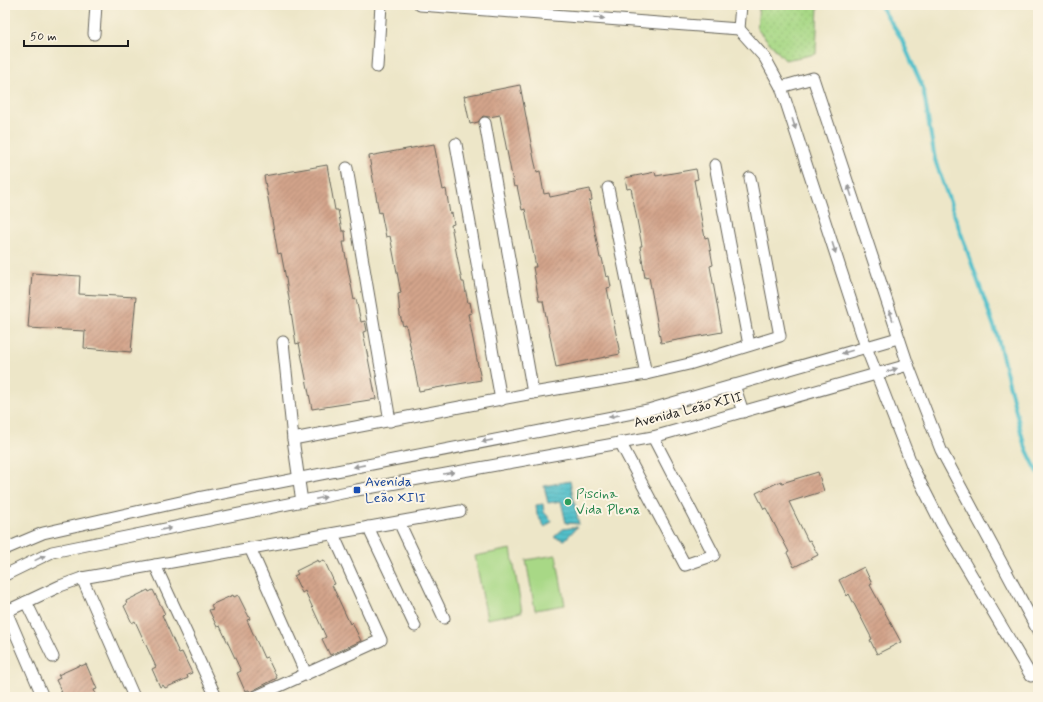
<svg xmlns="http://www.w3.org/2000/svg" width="1043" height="702" font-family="Mynerve,sans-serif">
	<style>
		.park { fill: url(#park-dots); stroke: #627a51 }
		.pitch { fill: #a8d886; stroke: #627a51 }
		.water { fill: url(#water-rules); stroke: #386e73 }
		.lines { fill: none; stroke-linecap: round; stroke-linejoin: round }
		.stream { stroke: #53c0ca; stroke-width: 4 }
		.building { fill: url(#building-hatch) }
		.minor-casing { stroke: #656358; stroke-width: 13 }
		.minor { stroke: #fff; stroke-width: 11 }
		.oneway { fill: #999 }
		.transit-dot { fill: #1a4fb4; stroke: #fcf5e5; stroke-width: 1.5 }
		.leisure-dot { fill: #2e9e5b; stroke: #fcf5e5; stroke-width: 1.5 }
		.labels { text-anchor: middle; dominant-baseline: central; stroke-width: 4; stroke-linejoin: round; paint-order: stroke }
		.street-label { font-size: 14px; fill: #1c1c1c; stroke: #fcf5e5 }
		.transit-label { font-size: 14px; fill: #164399; stroke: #fcf5e5; text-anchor: start }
		.leisure-label { font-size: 14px; fill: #27864d; stroke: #fcf5e5; text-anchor: start }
	</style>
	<defs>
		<pattern id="park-dots" width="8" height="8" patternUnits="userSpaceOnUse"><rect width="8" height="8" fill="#a8d886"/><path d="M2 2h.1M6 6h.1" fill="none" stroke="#90b973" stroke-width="1.8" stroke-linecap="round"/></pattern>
		<pattern id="water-rules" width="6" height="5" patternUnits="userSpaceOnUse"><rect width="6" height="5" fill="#53c0ca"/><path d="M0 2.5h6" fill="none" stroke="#48a4ad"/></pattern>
		<pattern id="building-hatch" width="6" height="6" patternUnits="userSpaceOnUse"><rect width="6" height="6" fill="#d3a48b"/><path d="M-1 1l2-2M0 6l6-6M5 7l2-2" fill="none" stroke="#aa8571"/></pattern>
	</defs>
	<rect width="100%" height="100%" fill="#fcf5e5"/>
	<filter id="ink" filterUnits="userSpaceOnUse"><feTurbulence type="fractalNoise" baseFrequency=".025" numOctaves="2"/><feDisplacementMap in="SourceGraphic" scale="8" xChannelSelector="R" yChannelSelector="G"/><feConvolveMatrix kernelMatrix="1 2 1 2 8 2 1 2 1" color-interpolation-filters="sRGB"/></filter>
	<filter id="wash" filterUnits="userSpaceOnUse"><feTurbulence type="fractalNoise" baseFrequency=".012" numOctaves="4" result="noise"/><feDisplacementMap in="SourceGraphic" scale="16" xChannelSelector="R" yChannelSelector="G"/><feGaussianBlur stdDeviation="0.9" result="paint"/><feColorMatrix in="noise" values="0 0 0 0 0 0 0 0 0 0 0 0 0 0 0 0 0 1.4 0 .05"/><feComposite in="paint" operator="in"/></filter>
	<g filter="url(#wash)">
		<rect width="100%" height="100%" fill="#ede6c8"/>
		<polygon class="park" points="759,5 818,5 816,54 785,60 757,29"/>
		<g class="pitch">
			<polygon points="511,549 522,612 487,619 475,556"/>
			<polygon points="556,555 565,605 535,610 526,560"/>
		</g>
		<g class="water">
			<polygon points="570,481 579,524 566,523 561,501 548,503 544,486"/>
			<polygon points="543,504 544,512 552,521 545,527 537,515 536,505"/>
			<polygon points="577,527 565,540 554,537 563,529"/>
		</g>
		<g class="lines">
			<polyline class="stream" points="880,5 901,38 923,88 935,160 997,335 1024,444 1038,473"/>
		</g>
		<g id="blocks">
			<g class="building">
				<polygon points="520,85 534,159 537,172 540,171 544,194 549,193 550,197 590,189 592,200 589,201 600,258 602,258 606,277 609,276 611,287 607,288 620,354 556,367 543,301 539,301 537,290 533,267 536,267 525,209 522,210 517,186 514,187 500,115 489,117 483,116 478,122 470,124 464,96"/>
				<polygon points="434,144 443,190 446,189 450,214 452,213 454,224 451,225 462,282 464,282 468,303 470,302 472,313 468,314 481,380 419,391 406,325 403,326 400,315 398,294 401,293 390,236 386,237 381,212 379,213 369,156"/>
				<polygon points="327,165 335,210 338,210 342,231 345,231 346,242 343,242 354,300 356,299 361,322 365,321 367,331 363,332 376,399 312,409 299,343 296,344 286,279 281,253 278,254 264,176"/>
				<polygon points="696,169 698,179 694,180 705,238 708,237 713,265 710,266 722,332 661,343 649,277 645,278 640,246 642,246 631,188 627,189 625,178 655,172 656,176"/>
				<polygon points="32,273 80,276 79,294 136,297 131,352 84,348 85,331 28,328"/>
				<polygon points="818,472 824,491 789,502 808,541 810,540 818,555 794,567 787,553 789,552 766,508 764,509 756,493 781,481 782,483"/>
				<polygon points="318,560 319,562 324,560 335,584 332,585 350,624 352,622 361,641 330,655 322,639 326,637 305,591 302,593 294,576 298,574 296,571"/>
				<polygon points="864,567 872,584 870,585 901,642 877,654 870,640 872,639 849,594 847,596 839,580"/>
				<polygon points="148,590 149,592 153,590 165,614 162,615 179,653 182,652 192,673 187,675 188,678 165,688 163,685 160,687 152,669 156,667 135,621 132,623 124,606 127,604 126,601"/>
				<polygon points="233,595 234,597 238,595 250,619 247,620 264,658 267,657 277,678 250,692 249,690 245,691 237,673 241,671 220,626 217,627 209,610 213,609 211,605"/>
				<polygon points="86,664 97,689 94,690 97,697 64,697 56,680 60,678 58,675 80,665 81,666"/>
			</g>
		</g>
	</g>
	<g filter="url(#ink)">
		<use href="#blocks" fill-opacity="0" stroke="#656358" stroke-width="1"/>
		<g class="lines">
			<defs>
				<g id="minor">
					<polyline points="420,5 739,29"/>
					<polyline points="739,29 765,58 781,87 866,347 913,468 942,525 1031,676"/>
					<polyline points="739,29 741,5"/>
					<polyline points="94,34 96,5"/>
					<polyline points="377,67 381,5"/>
					<polyline points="781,87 813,78 908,365 941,450 1038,631"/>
					<polyline points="485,123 533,393"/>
					<polyline points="456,144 501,400"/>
					<polyline points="715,165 749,345"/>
					<polyline points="347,168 390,421"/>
					<polyline points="608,188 646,374"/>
					<polyline points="283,342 293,439 302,502"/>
					<polyline points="734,385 743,412"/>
					<polyline points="293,439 533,393 646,374 689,364 780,336 750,178"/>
					<polyline points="620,442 685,565 714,555 653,437"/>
					<polyline points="399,522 444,618"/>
					<polyline points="368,527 415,626"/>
					<polyline points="250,548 306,674"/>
					<polyline points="5,549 43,533 198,498 648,410 898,338"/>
					<polyline points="155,565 216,697"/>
					<polyline points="5,575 52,552 357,490 653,437 908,365"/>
					<polyline points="82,578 134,697"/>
					<polyline points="26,602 53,657"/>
					<polyline points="6,611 43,697"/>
					<polyline points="5,612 60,586 82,578 460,511"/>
					<polyline points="255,697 381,640 333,534"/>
				</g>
			</defs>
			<use href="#minor" class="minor-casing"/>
			<use href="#minor" class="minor"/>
		</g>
		<defs><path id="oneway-solid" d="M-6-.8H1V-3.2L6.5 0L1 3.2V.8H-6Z"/></defs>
		<g class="oneway">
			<use href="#oneway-solid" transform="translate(599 18) rotate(4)"/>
			<use href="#oneway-solid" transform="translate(794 124) rotate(72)"/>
			<use href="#oneway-solid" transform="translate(850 191) rotate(-108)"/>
			<use href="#oneway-solid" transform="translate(834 248) rotate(72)"/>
			<use href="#oneway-solid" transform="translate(891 315) rotate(-108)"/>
			<use href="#oneway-solid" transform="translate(847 352) rotate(164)"/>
			<use href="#oneway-solid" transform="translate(892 370) rotate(-17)"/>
			<use href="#oneway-solid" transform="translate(614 416) rotate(169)"/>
			<use href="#oneway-solid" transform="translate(487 441) rotate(169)"/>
			<use href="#oneway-solid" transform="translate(359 466) rotate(169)"/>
			<use href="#oneway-solid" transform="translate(449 473) rotate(-10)"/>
			<use href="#oneway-solid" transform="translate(321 498) rotate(-12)"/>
			<use href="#oneway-solid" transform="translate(166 529) rotate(-11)"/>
			<use href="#oneway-solid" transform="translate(40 558) rotate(-26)"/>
		</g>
	</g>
	<rect class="transit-dot" x="353" y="486" width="8" height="8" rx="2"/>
	<circle class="leisure-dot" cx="568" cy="502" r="4"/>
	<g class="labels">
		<g class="street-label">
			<text transform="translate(688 410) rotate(-14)">Avenida Leão XIII</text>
		</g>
		<g class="transit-label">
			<text x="365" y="482">Avenida<tspan x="365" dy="16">Leão XIII</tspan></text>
		</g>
		<g class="leisure-label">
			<text x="576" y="494">Piscina<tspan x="576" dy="16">Vida Plena</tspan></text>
		</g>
	</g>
	<rect width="1043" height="702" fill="none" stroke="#fcf5e5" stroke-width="20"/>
	<path d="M24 40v6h104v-6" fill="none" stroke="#1c1c1c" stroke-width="2"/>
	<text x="30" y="40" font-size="12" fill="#1c1c1c" stroke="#fcf5e5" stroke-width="3" paint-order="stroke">50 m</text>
</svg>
